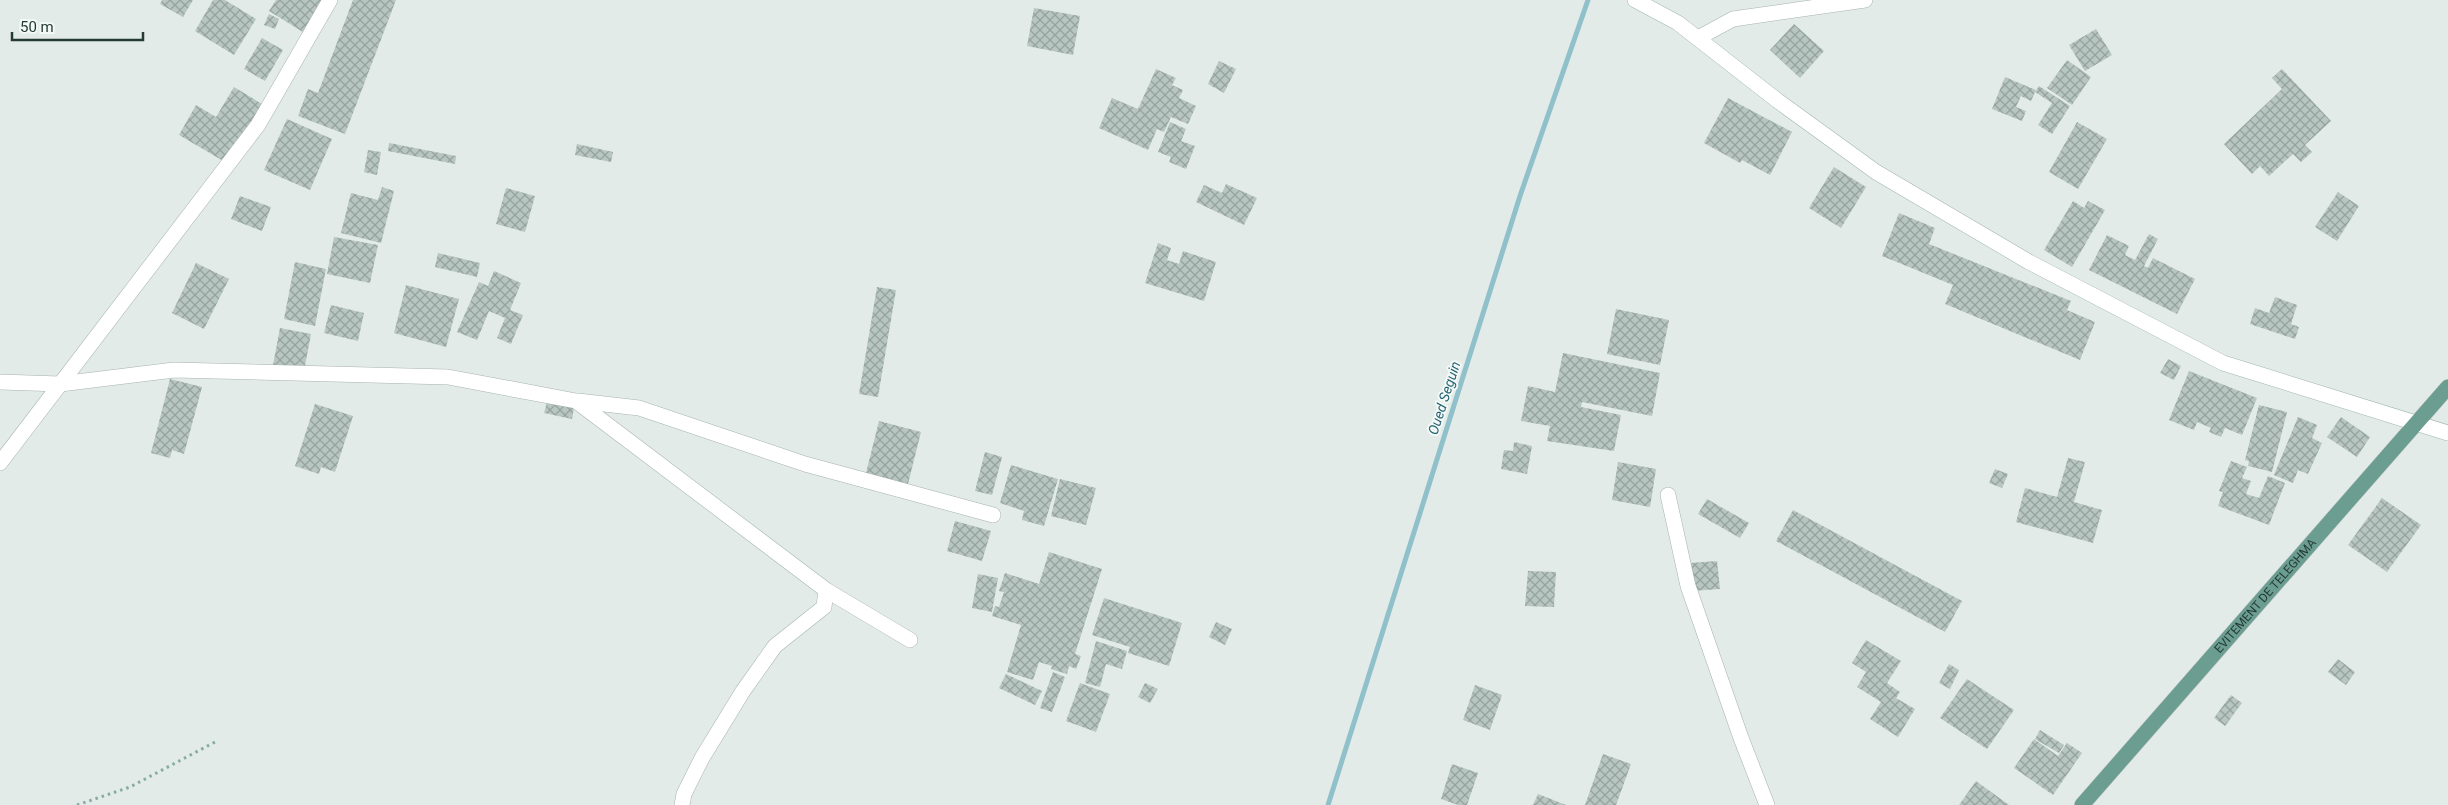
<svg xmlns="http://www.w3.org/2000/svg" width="2448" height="805" font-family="Roboto,sans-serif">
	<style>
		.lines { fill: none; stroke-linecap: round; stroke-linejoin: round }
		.stream { stroke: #90c1cb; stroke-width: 5 }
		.building { fill: url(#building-cross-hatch) }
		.minor-casing { stroke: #a6b3af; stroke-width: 16 }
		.tertiary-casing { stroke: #a6b3af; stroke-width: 16 }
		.secondary-casing { stroke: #a2b6af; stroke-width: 16 }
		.primary-casing { stroke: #c2c8c6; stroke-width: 16 }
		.path { stroke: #86aca1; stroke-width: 3; stroke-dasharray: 2.5 4; stroke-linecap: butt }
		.minor { stroke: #fff; stroke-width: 15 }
		.tertiary { stroke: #fff; stroke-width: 15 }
		.secondary { stroke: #fff; stroke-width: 15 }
		.primary { stroke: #6b9d91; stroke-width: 15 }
		.labels { text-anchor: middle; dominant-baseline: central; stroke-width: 4; stroke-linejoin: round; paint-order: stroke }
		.street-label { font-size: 12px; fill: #243b35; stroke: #f3f8f6 }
		.water-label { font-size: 14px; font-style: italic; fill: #246371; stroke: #f3f8f6 }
	</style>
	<defs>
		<pattern id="building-cross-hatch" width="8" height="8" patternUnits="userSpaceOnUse" patternTransform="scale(1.25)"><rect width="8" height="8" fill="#b8c6c1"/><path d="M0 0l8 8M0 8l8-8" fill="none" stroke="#95a29e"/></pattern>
	</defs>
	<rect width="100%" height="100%" fill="#e3ebe8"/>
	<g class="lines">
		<polyline class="stream" points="1328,805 1520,196 1588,0"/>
	</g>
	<g class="building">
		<polygon points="162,0 193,0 183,17 160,4"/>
		<polygon points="213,0 225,0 256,19 234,55 195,31"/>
		<polygon points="276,0 328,0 306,34 269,11"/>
		<polygon points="353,0 396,0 345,134 298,116 308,89 318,93"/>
		<polygon points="1034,8 1080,16 1073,55 1027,46"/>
		<polygon points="269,14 279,19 275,29 264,25"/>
		<polygon points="1794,24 1824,51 1800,78 1770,50"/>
		<polygon points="2096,29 2112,55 2085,71 2069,45"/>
		<polygon points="262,38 283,50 265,81 244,69"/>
		<polygon points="2067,60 2091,77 2072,105 2047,88"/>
		<polygon points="1219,61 1236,69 1224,93 1208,84"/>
		<polygon points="1156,69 1176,78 1172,85 1183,90 1179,98 1196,106 1188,124 1171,117 1164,132 1157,129 1148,150 1099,128 1112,98 1138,109"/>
		<polygon points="2282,69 2331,121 2305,145 2312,152 2301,162 2293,154 2269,176 2260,166 2252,174 2224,144 2282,89 2272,78"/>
		<polygon points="2005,77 2036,90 2031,101 2021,96 2016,107 2026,111 2022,121 1992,109"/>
		<polygon points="2039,86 2070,106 2052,134 2038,125 2052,103 2035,92"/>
		<polygon points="234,87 262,104 238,145 225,162 179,135 196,105 216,117"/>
		<polygon points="1728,98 1792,132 1770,175 1742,160 1740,163 1704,143"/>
		<polygon points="287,119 332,139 310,190 264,170"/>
		<polygon points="1170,122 1186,129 1181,141 1195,146 1186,169 1169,162 1171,157 1158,152"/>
		<polygon points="2077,122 2107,139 2078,189 2049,172"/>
		<polygon points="389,143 456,156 455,164 388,151"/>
		<polygon points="577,144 613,152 611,162 575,155"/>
		<polygon points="368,150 381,152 377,175 364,172"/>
		<polygon points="1834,167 1866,187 1841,228 1809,208"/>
		<polygon points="1226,184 1257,198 1244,225 1196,202 1204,185 1222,193"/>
		<polygon points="382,187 394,191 381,243 341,233 351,193 378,200"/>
		<polygon points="506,188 535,196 525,232 496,224"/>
		<polygon points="2338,192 2359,206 2337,241 2315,227"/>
		<polygon points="240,196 271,207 262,231 231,219"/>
		<polygon points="2073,201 2084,208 2088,201 2105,210 2072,267 2044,250"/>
		<polygon points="1899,213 1935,228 1929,244 2071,301 2067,310 2095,322 2080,360 1945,304 1953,285 1882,256"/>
		<polygon points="2149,234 2158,239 2144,266 2148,268 2153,258 2195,279 2177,314 2089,270 2107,235 2129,246 2125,255 2135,260"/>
		<polygon points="334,237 378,245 370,283 327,274"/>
		<polygon points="1158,243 1171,248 1167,260 1179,264 1183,251 1216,262 1204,301 1145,283"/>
		<polygon points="438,253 480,263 477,277 435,267"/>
		<polygon points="295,262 326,269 315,326 284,319"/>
		<polygon points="196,263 229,279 204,329 172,313"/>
		<polygon points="494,271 521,283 510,310 523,315 511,344 497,338 505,318 489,311 477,340 457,332 479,282 488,286"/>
		<polygon points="406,285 459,299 446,347 394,333"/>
		<polygon points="877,287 896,290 878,397 859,394"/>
		<polygon points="2275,297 2297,305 2291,324 2299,327 2295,339 2250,324 2255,308 2269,313"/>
		<polygon points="331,305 364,313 358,341 324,333"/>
		<polygon points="1616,309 1669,320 1660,365 1607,354"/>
		<polygon points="280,328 311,334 304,371 273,365"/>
		<polygon points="1563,353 1660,373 1652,416 1582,402 1581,407 1621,415 1614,451 1547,441 1550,426 1521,421 1528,386 1555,392"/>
		<polygon points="2168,359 2181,366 2174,380 2160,373"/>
		<polygon points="2189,371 2257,398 2242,435 2225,428 2221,437 2209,432 2211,428 2197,422 2194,430 2169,420"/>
		<polygon points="170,379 202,387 184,454 172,450 170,458 151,453"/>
		<polygon points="547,402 574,408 572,419 544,413"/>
		<polygon points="315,404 353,416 335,472 321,467 319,474 295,466"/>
		<polygon points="2259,405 2287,412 2272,472 2248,466 2249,461 2245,460"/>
		<polygon points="2298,417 2317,425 2312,438 2322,443 2308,474 2298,470 2293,483 2274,475"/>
		<polygon points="2341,417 2370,437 2357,457 2327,437"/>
		<polygon points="879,421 921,432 908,484 866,473"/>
		<polygon points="1514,442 1532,446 1527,474 1501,469 1504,450 1513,451"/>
		<polygon points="985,452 1002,457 992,495 975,491"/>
		<polygon points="2068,458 2085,462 2074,502 2102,510 2093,543 2016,522 2025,488 2057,497"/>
		<polygon points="2231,461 2247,467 2242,478 2251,481 2246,494 2259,498 2268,476 2285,483 2269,525 2218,506 2223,492 2219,491"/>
		<polygon points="1618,462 1656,469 1650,507 1612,500"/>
		<polygon points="1011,465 1058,479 1044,526 1022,520 1024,511 1000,503"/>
		<polygon points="1995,469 2008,474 2002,488 1989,483"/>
		<polygon points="1060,479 1096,488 1086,525 1051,516"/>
		<polygon points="2382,498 2421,525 2387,572 2348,545"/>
		<polygon points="1707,499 1749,523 1740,538 1698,514"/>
		<polygon points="1793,510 1962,601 1945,632 1776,541"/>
		<polygon points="955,521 991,531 982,561 947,551"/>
		<polygon points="1049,552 1102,569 1075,654 1081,656 1076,669 1069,666 1067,674 1051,669 1052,666 1039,662 1033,680 1007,672 1021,625 992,616 995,606 999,607 1004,592 999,591 1005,573 1039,584"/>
		<polygon points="1717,561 1720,589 1692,591 1690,563"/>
		<polygon points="1528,571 1556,572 1554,607 1525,606"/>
		<polygon points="978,574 998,578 992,612 972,608"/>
		<polygon points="1104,598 1182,623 1169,666 1128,653 1130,647 1092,635"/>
		<polygon points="1216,622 1232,629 1225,645 1209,637"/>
		<polygon points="1866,640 1901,661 1887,683 1900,692 1896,698 1915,709 1898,737 1870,719 1881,702 1857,687 1866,672 1852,663"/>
		<polygon points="1096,641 1127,651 1122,669 1106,664 1100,687 1085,683"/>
		<polygon points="2338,659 2355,672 2346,685 2328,672"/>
		<polygon points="1949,664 1959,670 1950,689 1939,683"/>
		<polygon points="1053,672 1065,677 1052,712 1040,708"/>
		<polygon points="1006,674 1042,691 1035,705 999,688"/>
		<polygon points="1967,679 2014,710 1987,749 1940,718"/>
		<polygon points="1080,683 1110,694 1096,732 1066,721"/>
		<polygon points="1145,683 1158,689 1150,703 1138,697"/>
		<polygon points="1475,685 1502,695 1490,730 1463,720"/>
		<polygon points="2231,695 2242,703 2225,726 2214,718"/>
		<polygon points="2040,730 2064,745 2059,753 2035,739"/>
		<polygon points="2034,739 2058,756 2067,743 2082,753 2053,795 2014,768"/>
		<polygon points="1603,754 1631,764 1616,805 1585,805"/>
		<polygon points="1452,764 1478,773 1467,805 1458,805 1441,799"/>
		<polygon points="1976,781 2009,805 1959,805"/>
		<polygon points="1538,794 1566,805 1533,805"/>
	</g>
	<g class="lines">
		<defs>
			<g id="minor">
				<polyline points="1698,38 1733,19 1865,0"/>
				<polyline points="0,382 60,384 174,370 448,377 576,401 826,590 910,640"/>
				<polyline points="578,401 639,408 805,464 993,515"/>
				<polyline points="0,463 258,125 330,0"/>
				<polyline points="682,805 684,794 702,758 743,691 775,646 824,607 826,590"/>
			</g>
			<polyline id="tertiary" points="1668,495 1688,586 1741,738 1767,805"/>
			<polyline id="secondary" points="1635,0 1678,23 1778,101 1876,172 2029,262 2223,363 2448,433"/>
			<g id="primary">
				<path id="s1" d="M2082,805L2448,387"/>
			</g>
		</defs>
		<use href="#minor" class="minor-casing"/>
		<use href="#tertiary" class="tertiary-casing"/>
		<use href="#secondary" class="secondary-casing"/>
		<use href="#primary" class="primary-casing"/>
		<polyline class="path" points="77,805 130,787 215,742"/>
		<use href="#minor" class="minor"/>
		<use href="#tertiary" class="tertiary"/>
		<use href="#secondary" class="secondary"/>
		<use href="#primary" class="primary"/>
	</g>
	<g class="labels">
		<g class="street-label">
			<text stroke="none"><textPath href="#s1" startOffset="278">EVITEMENT DE TELEGHMA</textPath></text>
		</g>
		<g class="water-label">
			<text transform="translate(1444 398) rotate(-72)">Oued Seguin</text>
		</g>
	</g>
	<path d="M12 32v8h131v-8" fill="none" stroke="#243b35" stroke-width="2.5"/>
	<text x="20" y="32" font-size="15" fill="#243b35" stroke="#f3f8f6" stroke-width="4" paint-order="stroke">50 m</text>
</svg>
